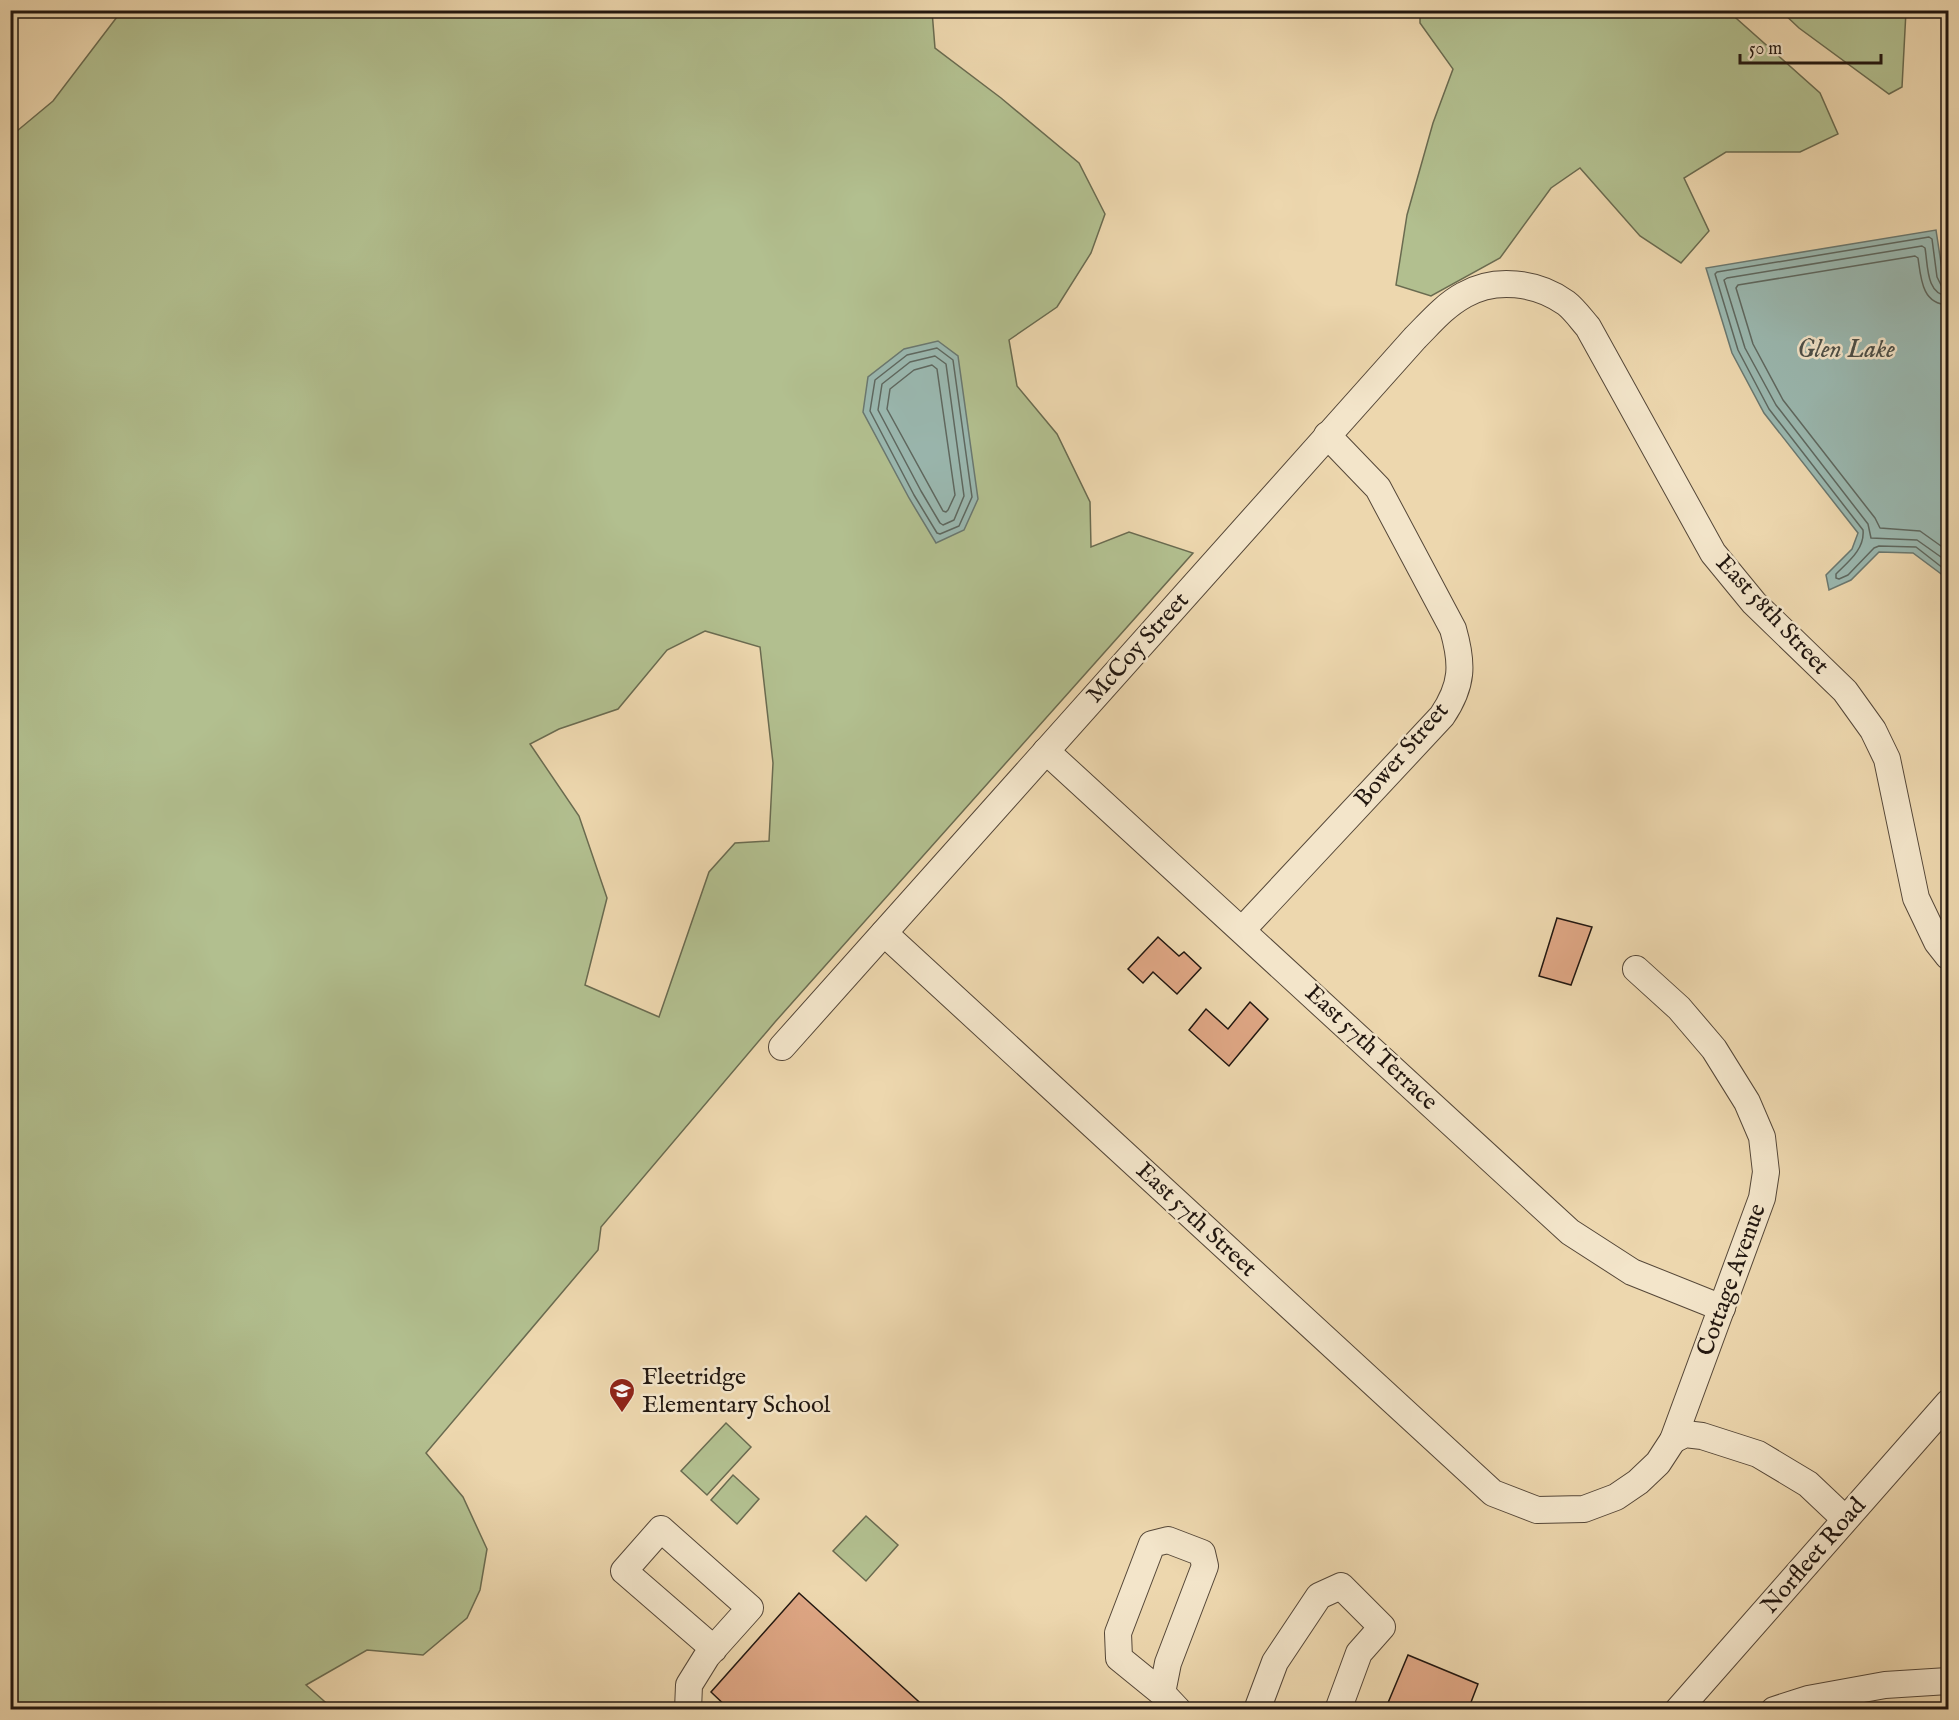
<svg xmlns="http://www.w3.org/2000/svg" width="1959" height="1720" font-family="'IM FELL English',serif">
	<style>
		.green { fill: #b2bf8f; stroke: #6a6b50; stroke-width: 1.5; fill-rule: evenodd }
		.water { fill: #9ab8b0; stroke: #6a7870; stroke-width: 1.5 }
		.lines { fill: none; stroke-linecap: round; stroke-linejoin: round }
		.shore { stroke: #5e6860; stroke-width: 1.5 }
		.building { fill: #dea684; stroke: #221710; stroke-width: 1.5 }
		.minor-casing { stroke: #554738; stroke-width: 28 }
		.minor { stroke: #f3e5ca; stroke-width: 26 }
		.labels { text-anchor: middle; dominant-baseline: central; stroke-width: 5; stroke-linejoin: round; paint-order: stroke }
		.street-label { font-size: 24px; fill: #221710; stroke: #f3e5ca }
		.poi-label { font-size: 24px; fill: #221710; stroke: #f3e5ca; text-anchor: start }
		.water-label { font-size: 26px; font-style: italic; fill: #4c4f48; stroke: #f3e5ca }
	</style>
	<rect width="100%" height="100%" fill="#edd7ae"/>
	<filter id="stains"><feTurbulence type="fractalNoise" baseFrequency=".00333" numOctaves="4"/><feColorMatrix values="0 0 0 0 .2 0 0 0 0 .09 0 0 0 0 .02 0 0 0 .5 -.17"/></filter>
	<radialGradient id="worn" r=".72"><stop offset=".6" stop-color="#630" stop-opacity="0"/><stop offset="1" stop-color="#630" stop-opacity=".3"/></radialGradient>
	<g class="green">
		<path d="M118,11H932L935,48L1001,98L1079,163L1105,214L1091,253L1057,307L1009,340L1017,386L1057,434L1090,502L1091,547L1129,532L1193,553L775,1022L601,1227L598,1250L426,1453L463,1497L487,1549L480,1590L467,1618L423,1655L367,1650L306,1685L333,1709L11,1710V136L53,101L120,13ZM705,631L760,647L773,763L769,841L735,843L709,872L659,1017L585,985L607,898L579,816L530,744L559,729L618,709L667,650Z"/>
		<polygon points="1420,11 1728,11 1820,93 1838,134 1800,152 1726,152 1684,178 1709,231 1681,263 1640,236 1580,168 1551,188 1500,258 1431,296 1396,285 1407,215 1433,123 1453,69 1420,23"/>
		<polygon points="1781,11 1906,11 1902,87 1889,94 1799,28"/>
		<polygon points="726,1423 751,1447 707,1495 681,1471"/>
		<polygon points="733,1475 759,1499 737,1524 711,1500"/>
		<polygon points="866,1516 898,1545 866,1581 833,1551"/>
	</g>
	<g class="water">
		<polygon points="1936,230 1943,276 1948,288 1948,579 1913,553 1879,552 1851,580 1829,590 1826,575 1852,549 1858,533 1764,413 1732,353 1706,268"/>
		<polygon points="938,341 958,356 978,499 964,530 936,543 909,498 863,412 868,377 904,349"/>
	</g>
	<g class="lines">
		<g class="shore">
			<path d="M1948,289L1942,287L1937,277L1932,239L1929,237L1717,272L1715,274L1738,350L1769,409L1863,530C1865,549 1848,562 1836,574V578L1839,579L1848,575L1874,548L1879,546L1916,547L1948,572"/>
			<path d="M1948,296C1926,295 1928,265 1925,248L1922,246L1727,278L1724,280L1745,348L1776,405L1868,524L1871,538L1917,540L1948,562"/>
			<path d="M1948,305C1922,304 1921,279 1918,258L1915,256L1738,285L1736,288L1753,344L1783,400L1875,518L1880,528L1920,531L1948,551"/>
			<polygon points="937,348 953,360 972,497 959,526 940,534 937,533 914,495 870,411 875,380 907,355"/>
			<polygon points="935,356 946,364 964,496 954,520 943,525 940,523 921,491 878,410 882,384 910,362"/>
			<polygon points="932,365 937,369 955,495 948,510 946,512 943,511 887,409 890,389 914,370"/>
		</g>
	</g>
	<g class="building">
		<polygon points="1557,918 1592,927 1571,985 1539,976"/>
		<polygon points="1158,937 1179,956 1184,952 1201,968 1177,994 1153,972 1143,983 1128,969"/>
		<polygon points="1250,1002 1268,1019 1229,1066 1189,1030 1206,1009 1228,1029"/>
		<polygon points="799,1593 928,1710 730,1710 711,1692"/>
		<polygon points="1408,1655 1478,1684 1468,1710 1385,1710"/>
	</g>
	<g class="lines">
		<defs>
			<g id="minor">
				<polyline points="1046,751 1570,1232 1632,1272 1722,1308"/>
				<path d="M1243,929L1442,716C1463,685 1463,664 1453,629L1378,488L1327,435"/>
				<polyline points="884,933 1493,1493 1537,1510 1584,1509 1616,1497 1638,1482 1658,1463 1673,1440 1762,1198 1766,1172 1762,1137 1747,1102 1714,1049 1679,1008 1636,969"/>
				<path d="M782,1047L1415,338C1430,323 1444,306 1464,295C1495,277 1537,282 1566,303C1574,309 1581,319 1588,327L1713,553L1754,603L1845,691L1873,730L1887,759L1916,898L1937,942L1948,956"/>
				<polyline points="1673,1440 1685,1434 1702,1436 1758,1454 1808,1484 1845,1519"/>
				<polyline points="1162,1693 1168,1663 1205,1566 1202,1553 1168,1540 1152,1544 1118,1633 1119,1658 1162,1693 1178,1710"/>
				<polyline points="688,1710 689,1685 707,1656 750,1608 661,1529 624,1571 714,1649"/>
				<polyline points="1257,1710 1275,1662 1319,1596 1341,1586 1382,1627 1359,1653 1338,1710"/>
				<polyline points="1678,1710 1948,1403"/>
				<polyline points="1774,1710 1808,1699 1885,1685 1948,1681"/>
			</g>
		</defs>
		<use href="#minor" class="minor-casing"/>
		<use href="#minor" class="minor"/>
	</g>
	<defs>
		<symbol id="school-pin" viewBox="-11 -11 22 30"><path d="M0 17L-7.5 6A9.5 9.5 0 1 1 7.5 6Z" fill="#8f2418" stroke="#f3e5ca"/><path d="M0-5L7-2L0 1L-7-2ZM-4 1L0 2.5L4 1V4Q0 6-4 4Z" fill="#fff"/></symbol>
	</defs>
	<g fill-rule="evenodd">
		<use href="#school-pin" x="607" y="1376" width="30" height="40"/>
	</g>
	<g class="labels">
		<g class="street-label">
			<text transform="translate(1772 615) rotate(47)">East 58th Street</text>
			<text transform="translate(1138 648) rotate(-48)">McCoy Street</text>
			<text transform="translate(1402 755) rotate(-49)">Bower Street</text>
			<text transform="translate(1371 1048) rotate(43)">East 57th Terrace</text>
			<text transform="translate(1196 1220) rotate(43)">East 57th Street</text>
			<text transform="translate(1732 1280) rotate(-70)">Cottage Avenue</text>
			<text transform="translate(1814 1556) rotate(-49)">Norfleet Road</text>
		</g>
		<g class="poi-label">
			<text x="642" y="1377">Fleetridge<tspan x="642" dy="28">Elementary School</tspan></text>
		</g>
		<g class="water-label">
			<text x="1846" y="349">Glen Lake</text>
		</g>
	</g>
	<rect width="1959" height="1720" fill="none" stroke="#edd7ae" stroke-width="36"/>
	<rect x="12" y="12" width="1935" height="1696" fill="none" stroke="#221710" stroke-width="3"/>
	<rect x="18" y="18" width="1923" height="1684" fill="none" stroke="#221710" stroke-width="1.5"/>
	<path d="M1740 54v9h141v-9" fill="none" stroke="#221710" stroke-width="3"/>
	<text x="1749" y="54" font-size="18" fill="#221710" stroke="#f3e5ca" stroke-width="4.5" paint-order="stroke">50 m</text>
	<rect width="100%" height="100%" filter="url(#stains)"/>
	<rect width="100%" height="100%" fill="url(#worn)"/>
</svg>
